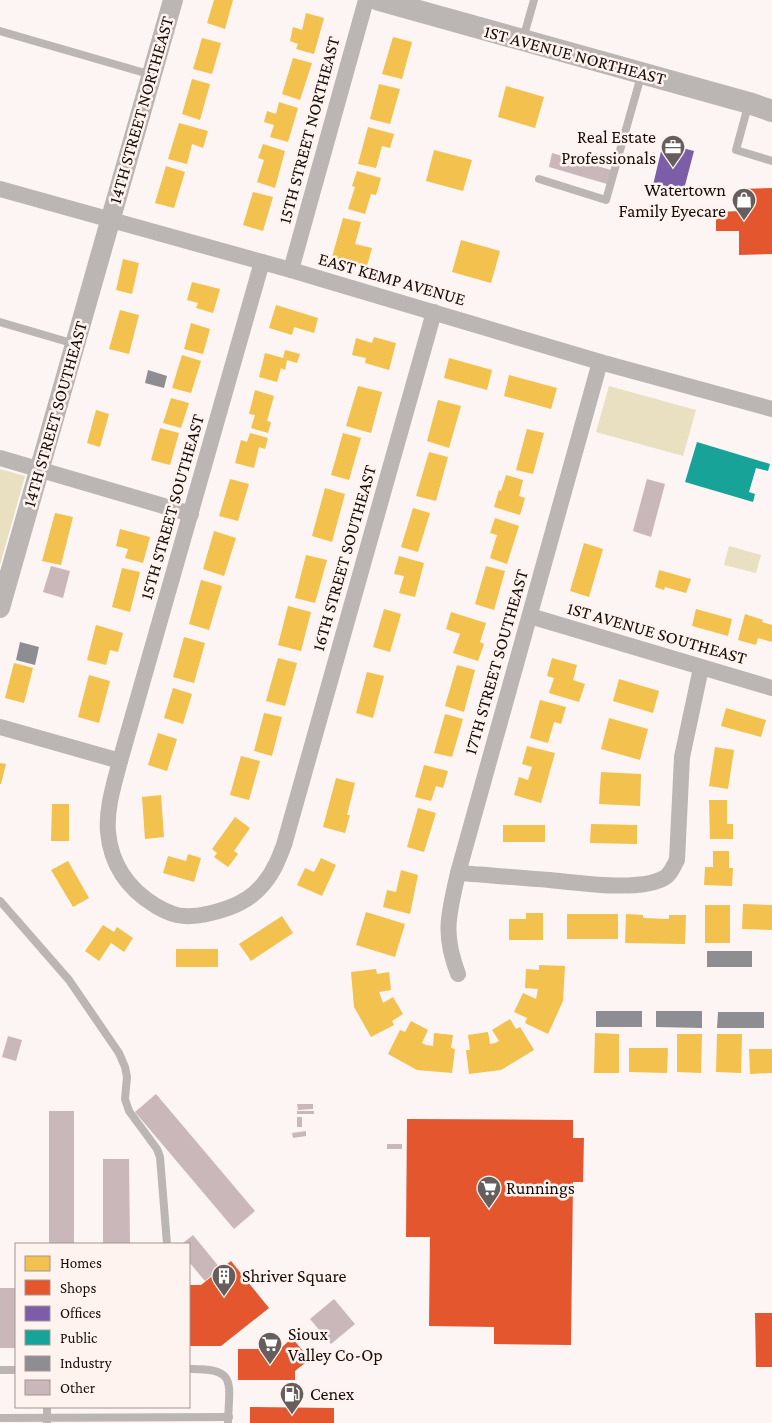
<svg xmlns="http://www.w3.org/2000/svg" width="772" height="1423" font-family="'Crimson Pro',serif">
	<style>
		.green { fill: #e8e0c1 }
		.homes { fill: #f2c14e }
		.shops { fill: #e4572e }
		.offices { fill: #7b5ea7 }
		.public { fill: #17a398 }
		.industry { fill: #8d8d92 }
		.building { fill: #c9b7ba }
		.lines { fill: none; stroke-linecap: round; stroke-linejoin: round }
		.service { stroke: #bbb6b3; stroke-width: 8 }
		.minor { stroke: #bbb6b3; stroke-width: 16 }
		.tertiary { stroke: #bbb6b3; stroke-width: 20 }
		.secondary { stroke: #bbb5b3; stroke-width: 22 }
		.labels { text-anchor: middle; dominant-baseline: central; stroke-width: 5; stroke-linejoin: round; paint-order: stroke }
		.street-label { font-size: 18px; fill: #160d0a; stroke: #fff3f0 }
		.poi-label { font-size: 18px; fill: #160d0a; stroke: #fff3f0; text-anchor: start }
	</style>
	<rect width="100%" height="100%" fill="#fcf5f4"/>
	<g class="green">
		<polygon points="609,386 696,410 683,456 596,432"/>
		<polygon points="0,469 25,476 0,565"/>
		<polygon points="729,546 761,555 756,573 724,565"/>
	</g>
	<g class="homes">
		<polygon points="214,0 233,0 225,29 207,23"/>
		<polygon points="306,13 324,18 314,54 296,49 298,44 290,41 293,27 302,30"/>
		<polygon points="393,37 412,42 402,79 382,74"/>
		<polygon points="202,38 221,43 212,74 193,69"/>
		<polygon points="293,58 312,63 300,100 282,94"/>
		<polygon points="192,79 210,84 200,120 182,114"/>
		<polygon points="379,84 400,89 390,124 370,119"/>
		<polygon points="506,86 544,97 535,128 498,117"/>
		<polygon points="279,102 298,108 288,142 270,137 274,125 264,122 267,111 276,114"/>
		<polygon points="179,123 208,131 203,148 192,144 187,164 168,159"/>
		<polygon points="368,127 394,134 390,148 382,146 376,168 358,164"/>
		<polygon points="263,144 285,151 275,188 257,182 264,160 258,158"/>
		<polygon points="434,150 472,160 463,191 426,181"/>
		<polygon points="166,166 185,172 174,208 155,203"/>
		<polygon points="357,171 381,178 376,195 371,194 365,214 348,209 355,187 352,186"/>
		<polygon points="253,192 273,197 263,231 243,225"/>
		<polygon points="343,218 361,222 355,244 372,248 367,266 332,257"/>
		<polygon points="461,240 500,251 491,283 452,272"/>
		<polygon points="123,259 139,263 132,294 116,290"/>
		<polygon points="192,282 220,289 213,313 196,308 198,303 187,300"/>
		<polygon points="276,305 318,318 314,333 294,327 292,335 269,328"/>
		<polygon points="120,310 139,315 129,354 109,349"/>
		<polygon points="191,323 210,329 203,354 184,349"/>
		<polygon points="374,337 396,343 389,370 365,363 366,358 352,355 356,338 372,343"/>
		<polygon points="285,350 300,354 297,363 287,360 285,370 281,368 277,382 259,377 265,353 283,358"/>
		<polygon points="182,355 201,361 191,393 172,388"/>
		<polygon points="449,358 492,370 487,390 444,378"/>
		<polygon points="509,375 557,388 551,409 504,396"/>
		<polygon points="358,386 382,392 371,433 346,426"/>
		<polygon points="255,390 274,396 267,421 271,422 268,433 251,428 255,415 249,414"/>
		<polygon points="171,398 189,403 181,428 163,423"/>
		<polygon points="438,400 461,406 449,448 427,441"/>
		<polygon points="96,410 109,414 100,447 87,443"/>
		<polygon points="160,428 179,433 170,465 151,460"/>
		<polygon points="527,429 544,433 533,474 516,470"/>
		<polygon points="250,433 268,438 265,449 259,447 254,468 235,463 241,440 247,442"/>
		<polygon points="343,433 361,438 349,480 331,475"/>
		<polygon points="429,452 448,457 436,501 416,496"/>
		<polygon points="506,475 523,480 519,496 525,498 520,515 494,507 499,490 501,491"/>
		<polygon points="230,479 249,484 238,521 219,516"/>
		<polygon points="325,488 345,494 332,542 312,536"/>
		<polygon points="413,508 430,513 418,552 401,547"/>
		<polygon points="55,513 73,517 61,565 42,561"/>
		<polygon points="495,518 519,526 507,564 490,558 497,535 490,533"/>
		<polygon points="120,529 150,537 143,563 125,558 128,549 116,546"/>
		<polygon points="214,531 236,538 224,576 203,569"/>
		<polygon points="584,543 603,549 589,597 570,591"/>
		<polygon points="306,555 327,560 315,603 295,598"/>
		<polygon points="399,556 424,563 415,597 399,593 404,576 394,574"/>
		<polygon points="486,566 505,571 494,610 475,604"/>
		<polygon points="122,568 140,572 130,612 112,607"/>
		<polygon points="659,570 691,579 686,593 665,587 664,590 655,587"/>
		<polygon points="201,580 222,586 209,630 189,624"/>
		<polygon points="288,606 311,612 301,651 278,645"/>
		<polygon points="384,609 401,614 390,652 373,647"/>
		<polygon points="696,609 732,619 728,636 692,626"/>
		<polygon points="451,612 486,623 480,642 484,644 478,661 453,653 460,634 446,629"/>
		<polygon points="745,614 763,620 762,622 772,625 772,642 758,638 756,645 738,640"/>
		<polygon points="96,625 123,633 118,652 110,650 106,665 87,660"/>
		<polygon points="184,637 205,643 194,683 173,677"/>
		<polygon points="278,658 297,663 285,706 266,701"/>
		<polygon points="552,658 577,665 573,680 585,684 579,702 549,693 554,678 547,676"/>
		<polygon points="14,663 33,668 24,703 5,698"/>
		<polygon points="457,665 475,670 464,712 445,706"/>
		<polygon points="367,672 384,676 373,718 356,713"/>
		<polygon points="89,675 110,681 99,723 78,717"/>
		<polygon points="619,679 659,691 653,713 613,701"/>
		<polygon points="173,688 192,694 183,724 164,718"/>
		<polygon points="540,700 566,707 561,724 554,722 548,743 530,738"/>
		<polygon points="726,708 766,720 761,737 721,726"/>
		<polygon points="264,713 282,717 272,756 254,751"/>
		<polygon points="445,714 463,719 452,757 434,753"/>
		<polygon points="609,718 648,729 640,760 601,749"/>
		<polygon points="158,733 177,739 167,771 148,765"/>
		<polygon points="527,746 555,753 541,803 514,795 519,777 528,780 532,767 522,764"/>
		<polygon points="715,747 734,750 728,789 709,786"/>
		<polygon points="241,756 260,761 249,800 230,795"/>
		<polygon points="0,763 6,764 1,784 0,784"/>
		<polygon points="424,765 448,771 443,788 436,786 431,801 415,797"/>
		<polygon points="601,772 641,774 640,806 599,804"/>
		<polygon points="336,778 355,783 347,815 350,815 345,833 323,827"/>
		<polygon points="161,795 164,837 145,839 142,797"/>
		<polygon points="709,800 727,800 727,824 733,824 733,839 710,839"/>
		<polygon points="52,804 69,804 69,841 51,841"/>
		<polygon points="418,808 436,813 424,852 407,847"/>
		<polygon points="235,817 250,828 234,851 238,854 228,867 214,857 217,853 212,849"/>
		<polygon points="591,824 637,825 637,844 590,843"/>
		<rect x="503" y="825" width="42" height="17"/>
		<polygon points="713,851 729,851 729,868 733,868 732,886 704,885 705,867 713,867"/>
		<polygon points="188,854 201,858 194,882 163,873 168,856 186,861"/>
		<polygon points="321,858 336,865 322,896 297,885 305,868 314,872"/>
		<polygon points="68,861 89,898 73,907 51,870"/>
		<polygon points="401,870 418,875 410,914 383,907 387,890 396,892"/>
		<polygon points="743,904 772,905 772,930 742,929"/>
		<rect x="705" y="905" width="25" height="38"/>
		<polygon points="366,912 405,924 395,957 356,945"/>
		<polygon points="526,913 543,913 543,940 509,940 509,919 526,919"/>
		<rect x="567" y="914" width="51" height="25"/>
		<polygon points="626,914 643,915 643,918 669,919 669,915 686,915 685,944 625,943"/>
		<polygon points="282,916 293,933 251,961 239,944"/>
		<polygon points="103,925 114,932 117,927 133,938 124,952 111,943 99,961 85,951"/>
		<rect x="176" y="949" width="42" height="18"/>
		<polygon points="539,965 565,966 563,1001 548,1034 525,1023 527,1018 514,1012 523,993 536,999 538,989 525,988 526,969 539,970"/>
		<polygon points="376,969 377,974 389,972 391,990 379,992 383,1003 393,997 403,1014 392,1021 394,1025 371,1037 354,1007 351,972"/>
		<polygon points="510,1019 516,1029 520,1027 534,1050 501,1070 469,1074 466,1050 470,1050 468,1035 488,1032 490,1044 495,1043 499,1041 492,1030"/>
		<polygon points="411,1021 428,1030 422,1043 426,1045 433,1046 434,1033 453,1035 451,1048 455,1049 452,1073 417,1070 388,1054 400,1030 405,1032"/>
		<polygon points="595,1033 619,1034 619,1073 594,1073"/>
		<polygon points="677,1034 702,1034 701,1073 677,1072"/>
		<polygon points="717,1034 742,1034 741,1073 716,1072"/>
		<polygon points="629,1048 668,1048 667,1073 629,1072"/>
		<polygon points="749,1049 772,1049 772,1073 750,1074"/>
	</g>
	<g class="shops">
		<polygon points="772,188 772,254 739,255 739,231 716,231 716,212 740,211 740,189"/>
		<polygon points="407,1119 573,1120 573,1138 584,1138 583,1182 573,1182 571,1345 494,1344 494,1327 429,1326 430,1237 406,1237"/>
		<polygon points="231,1261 269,1308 221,1346 189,1346 189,1285 201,1285"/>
		<polygon points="755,1313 772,1313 772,1367 756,1367"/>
		<polygon points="292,1338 310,1359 295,1371 295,1380 238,1380 238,1349 280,1349"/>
		<polygon points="250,1407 334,1408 334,1423 250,1423"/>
	</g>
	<polygon class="offices" points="663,143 694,151 683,193 653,185"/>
	<polygon class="public" points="697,442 770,464 768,471 756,468 749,492 755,494 753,502 685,482"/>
	<g class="industry">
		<polygon points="148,370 167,376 164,388 145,383"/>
		<polygon points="20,642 39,647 35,665 16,660"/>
		<rect x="707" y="951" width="45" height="16"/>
		<rect x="596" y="1011" width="46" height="16"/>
		<polygon points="656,1011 702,1011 702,1028 656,1027"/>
		<polygon points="718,1012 764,1012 764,1028 717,1028"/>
	</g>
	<g class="building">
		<polygon points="552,153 611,170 607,184 549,167"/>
		<polygon points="647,479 665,484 651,537 633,531"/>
		<polygon points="51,566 70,571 63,598 43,592"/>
		<polygon points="8,1036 22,1040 16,1061 2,1057"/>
		<polygon points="156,1094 255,1211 234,1229 135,1112"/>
		<polygon points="297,1104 313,1104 313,1109 298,1110"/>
		<rect x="49" y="1111" width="25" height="133"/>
		<rect x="297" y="1111" width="17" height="3"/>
		<rect x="297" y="1117" width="5" height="10"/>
		<polygon points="306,1131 306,1136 293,1138 292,1133"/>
		<rect x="387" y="1144" width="15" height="5"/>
		<polygon points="103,1159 129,1159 130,1244 103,1244"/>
		<polygon points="193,1235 220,1268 205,1281 189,1262 189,1244 182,1244"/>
		<rect x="0" y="1288" width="16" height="60"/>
		<polygon points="334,1299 355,1324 331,1344 310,1319"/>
	</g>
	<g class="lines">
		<g class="service">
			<polyline points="0,31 152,75"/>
			<polyline points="523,39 534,0"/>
			<polyline points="748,106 736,150 772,161"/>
			<polyline points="539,179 606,200 641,76"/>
			<polyline points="0,322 75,344"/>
			<polyline points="0,901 69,980 119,1053 125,1067 127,1077 125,1099 129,1111 157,1149 160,1157 167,1244"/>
			<path d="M189,1369C238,1368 229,1382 228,1423"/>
			<polyline points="0,1370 16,1370"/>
			<polyline points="47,1407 47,1423"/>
			<polyline points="0,1418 229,1417"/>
		</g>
		<g class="minor">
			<polyline points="0,189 291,270 600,362 772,409"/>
			<path d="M262,262L120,761C114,784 106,809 108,832C111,865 128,889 156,906C163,910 175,916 184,916C199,917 214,913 228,908C242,903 256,894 265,882C274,871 279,858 284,845L434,312"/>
			<polyline points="291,270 366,0"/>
			<polyline points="0,458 191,514"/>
			<polyline points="530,616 772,688"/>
			<polyline points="0,727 120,761"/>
			<path d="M458,873C489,875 519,878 550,880C578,883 640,892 664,878C671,874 673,867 677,860L682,757L701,668"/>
			<path d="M458,974C442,932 449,914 458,873L600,362"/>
		</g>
		<polyline class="tertiary" points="0,608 173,0"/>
		<polyline class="secondary" points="379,0 749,103 772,111"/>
	</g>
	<defs>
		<symbol id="office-pin" viewBox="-11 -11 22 30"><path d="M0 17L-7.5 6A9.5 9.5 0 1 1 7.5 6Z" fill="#665e5c" stroke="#fff3f0"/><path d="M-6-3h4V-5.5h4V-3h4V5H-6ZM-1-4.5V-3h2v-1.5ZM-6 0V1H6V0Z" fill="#fff"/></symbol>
		<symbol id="shop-pin" viewBox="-11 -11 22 30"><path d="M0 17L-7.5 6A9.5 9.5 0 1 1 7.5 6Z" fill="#665e5c" stroke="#fff3f0"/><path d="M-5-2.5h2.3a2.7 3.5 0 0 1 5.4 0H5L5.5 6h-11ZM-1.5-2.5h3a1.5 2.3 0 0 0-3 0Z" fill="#fff"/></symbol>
		<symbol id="supermarket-pin" viewBox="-11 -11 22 30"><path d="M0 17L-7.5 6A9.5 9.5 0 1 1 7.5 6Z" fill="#665e5c" stroke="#fff3f0"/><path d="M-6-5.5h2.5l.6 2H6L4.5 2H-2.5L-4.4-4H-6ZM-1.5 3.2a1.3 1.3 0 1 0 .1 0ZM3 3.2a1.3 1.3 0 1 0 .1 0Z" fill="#fff"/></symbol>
		<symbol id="building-pin" viewBox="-11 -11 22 30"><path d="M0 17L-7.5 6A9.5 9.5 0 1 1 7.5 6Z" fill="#665e5c" stroke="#fff3f0"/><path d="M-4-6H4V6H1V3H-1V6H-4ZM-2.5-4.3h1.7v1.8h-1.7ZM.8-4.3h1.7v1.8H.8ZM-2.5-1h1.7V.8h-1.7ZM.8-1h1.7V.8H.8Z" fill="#fff"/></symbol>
		<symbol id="fuel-pin" viewBox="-11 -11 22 30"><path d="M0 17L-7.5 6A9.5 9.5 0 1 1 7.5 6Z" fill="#665e5c" stroke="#fff3f0"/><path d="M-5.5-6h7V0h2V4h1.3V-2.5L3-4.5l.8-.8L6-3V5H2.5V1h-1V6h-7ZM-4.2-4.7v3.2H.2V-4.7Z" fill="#fff"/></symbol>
	</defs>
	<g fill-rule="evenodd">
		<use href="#office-pin" x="659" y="133" width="28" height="38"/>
		<use href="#shop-pin" x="730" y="186" width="28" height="38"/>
		<use href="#supermarket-pin" x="475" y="1174" width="28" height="38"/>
		<use href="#building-pin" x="210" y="1262" width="28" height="38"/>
		<use href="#supermarket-pin" x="256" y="1330" width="28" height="38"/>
		<use href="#fuel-pin" x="278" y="1380" width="28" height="38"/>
	</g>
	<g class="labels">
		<g class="street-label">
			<text transform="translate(575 55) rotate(15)">1ST AVENUE NORTHEAST</text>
			<text transform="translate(141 110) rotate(-74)">14TH STREET NORTHEAST</text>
			<text transform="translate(309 130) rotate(-75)">15TH STREET NORTHEAST</text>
			<text transform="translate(392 279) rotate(16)">EAST KEMP AVENUE</text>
			<text transform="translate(55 414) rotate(-74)">14TH STREET SOUTHEAST</text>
			<text transform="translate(172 507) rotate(-74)">15TH STREET SOUTHEAST</text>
			<text transform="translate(344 558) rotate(-74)">16TH STREET SOUTHEAST</text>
			<text transform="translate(657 633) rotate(16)">1ST AVENUE SOUTHEAST</text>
			<text transform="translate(496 662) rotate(-74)">17TH STREET SOUTHEAST</text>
		</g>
		<g class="poi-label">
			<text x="656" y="137" text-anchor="end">Real Estate<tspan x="656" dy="21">Professionals</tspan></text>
			<text x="726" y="190" text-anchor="end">Watertown<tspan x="726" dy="21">Family Eyecare</tspan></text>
			<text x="506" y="1188">Runnings</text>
			<text x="242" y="1276">Shriver Square</text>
			<text x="288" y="1334">Sioux<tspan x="288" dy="21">Valley Co-Op</tspan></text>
			<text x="310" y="1394">Cenex</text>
		</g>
	</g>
	<rect x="15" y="1243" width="175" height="165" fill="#fff3f0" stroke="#a29794"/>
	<rect x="25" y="1256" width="25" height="15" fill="#f2c14e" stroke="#a29794"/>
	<text x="60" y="1268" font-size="15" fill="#160d0a">Homes</text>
	<rect x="25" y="1280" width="25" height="15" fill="#e4572e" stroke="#a29794"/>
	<text x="60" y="1293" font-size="15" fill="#160d0a">Shops</text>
	<rect x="25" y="1306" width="25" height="15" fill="#7b5ea7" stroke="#a29794"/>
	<text x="60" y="1318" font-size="15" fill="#160d0a">Offices</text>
	<rect x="25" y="1330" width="25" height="15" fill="#17a398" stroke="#a29794"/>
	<text x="60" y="1343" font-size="15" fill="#160d0a">Public</text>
	<rect x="25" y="1356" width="25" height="15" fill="#8d8d92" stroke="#a29794"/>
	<text x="60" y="1368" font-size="15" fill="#160d0a">Industry</text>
	<rect x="25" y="1380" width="25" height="15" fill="#c9b7ba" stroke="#a29794"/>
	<text x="60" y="1393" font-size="15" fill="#160d0a">Other</text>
</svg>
